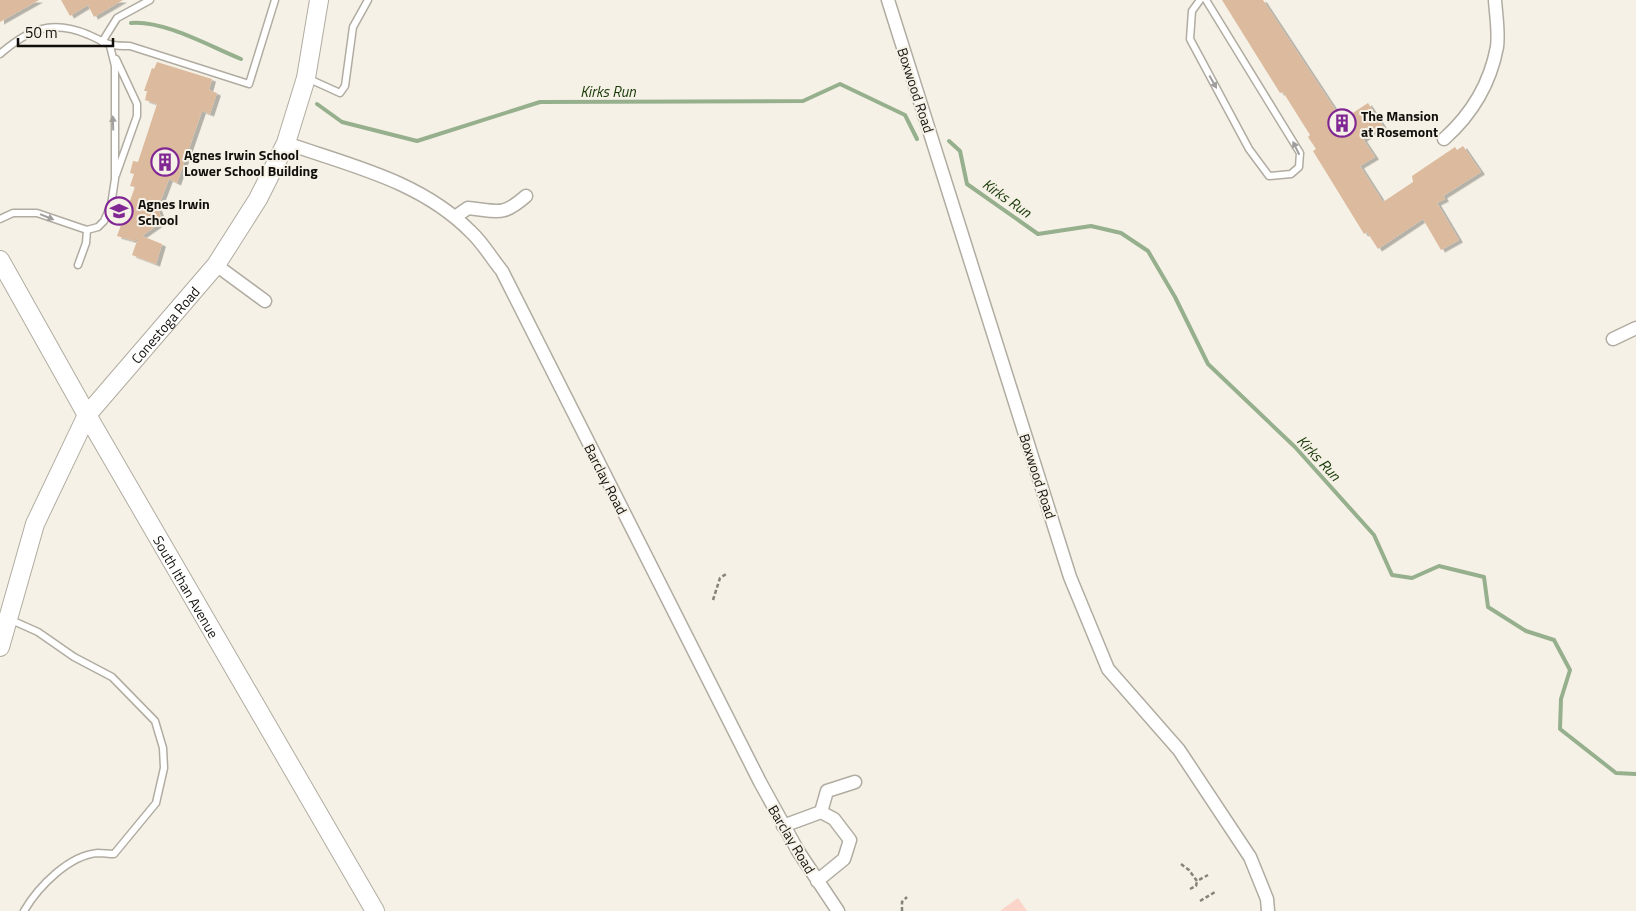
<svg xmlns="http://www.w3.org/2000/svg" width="1636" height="911" font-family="'Titillium Web',sans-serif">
<defs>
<filter id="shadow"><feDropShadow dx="4" dy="2.5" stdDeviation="0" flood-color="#0004"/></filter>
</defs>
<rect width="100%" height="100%" fill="#f6f1e6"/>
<!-- green -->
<path fill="#fbd5ca" d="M 1018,898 L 1027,911 L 1001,911 L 1001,910 Z"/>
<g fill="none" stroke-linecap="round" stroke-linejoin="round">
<!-- stream -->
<path stroke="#96b08e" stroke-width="4" d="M 131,23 C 164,20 211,47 241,59
M 317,104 L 342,122 L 417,141 L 540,102 L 803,101 L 840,84 L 905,115 L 917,139
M 949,141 L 960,151 L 967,184 L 1038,234 L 1091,226 L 1121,233 L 1148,251 L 1175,297 L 1208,364 L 1295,447 L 1374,535 L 1392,575 L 1412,578 L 1439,566 L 1484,577 L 1488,607 L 1526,631 L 1554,640 L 1570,670 L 1561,699 L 1560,729 L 1616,773 L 1636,774"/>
</g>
<!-- building -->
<path fill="#dcba9d" filter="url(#shadow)" d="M 0,0 L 39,0 L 0,22 Z
M 61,0 L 123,0 L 94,17 L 88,5 L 70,16 Z
M 1222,0 L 1263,0 L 1342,120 L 1368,103 L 1383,126 L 1363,139 L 1375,157 L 1360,166 L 1383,202 L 1413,182 L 1412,176 L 1455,147 L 1457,150 L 1463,146 L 1481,172 L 1443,196 L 1445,199 L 1437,203 L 1459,240 L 1441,250 L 1423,219 L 1378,249 L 1367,232 L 1364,234 L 1313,151 L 1316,149 L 1308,137 L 1310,135 L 1283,92 L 1280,93 Z
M 157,62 L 212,79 L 209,90 L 217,93 L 210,114 L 202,111 L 177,183 L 169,179 L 158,208 L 161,217 L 159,224 L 142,236 L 162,244 L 156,264 L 132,255 L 138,238 L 135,241 L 117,236 L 135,187 L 130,186 L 134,174 L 130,173 L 133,161 L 138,162 L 157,104 L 145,100 L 147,91 L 144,91 L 152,68 L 154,69 Z"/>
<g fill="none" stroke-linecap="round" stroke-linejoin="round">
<!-- lane casing -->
<g stroke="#b1aca1" stroke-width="9">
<path id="lane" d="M 1200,0 L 1192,11 L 1190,39 L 1249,149 L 1269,176 L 1291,174 L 1299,167 L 1300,153 L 1206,0
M 102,42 L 117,18 L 150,0
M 0,54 C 29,29 51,19 89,35 C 109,44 107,46 130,46 L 249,84 L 275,0
M 116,59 L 137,104 L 137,116 L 116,175
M 307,78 L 340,93 L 345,86 L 353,27 L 368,0
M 0,219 L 13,213 L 37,213 L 87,230 L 98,227 L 104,221 L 111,205 L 115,179 L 115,66 L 110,46
M 78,265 L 86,243 L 87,230
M 9,619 L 38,632 L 74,657 L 112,677 L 155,721 L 163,748 L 164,768 L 156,803 L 114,854 C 109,854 103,853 98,853 C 69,855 38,887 24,911"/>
</g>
<!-- street casing -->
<g stroke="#b1aca1" stroke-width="15">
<path id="street" d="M 888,0 L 1070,577 L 1108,669 L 1179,750 L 1250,857 L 1267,899 L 1268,911
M 1444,139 C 1472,114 1490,84 1497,47 C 1499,32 1496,15 1495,0
M 286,143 C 351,166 421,181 471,232 C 483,243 492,259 502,271 L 760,782 L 798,851 L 838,911
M 455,217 L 468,208 C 498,211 502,217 526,196
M 216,265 L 265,301
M 1613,339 L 1636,328
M 821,812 L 827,791 L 855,782
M 783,826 L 821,812 L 834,819 L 850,840 L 844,859 L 817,881"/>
</g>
<!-- secondary casing -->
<g stroke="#b1aca1" stroke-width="20">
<g id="secondary">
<path id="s1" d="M 0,260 L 87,415 L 375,911"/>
<path id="s2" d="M 0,647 L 35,524 L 87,415 L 216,265 L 258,199 L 286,143 L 306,78 L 319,0"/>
</g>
</g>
<!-- path -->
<path stroke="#86837b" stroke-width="2.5" stroke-dasharray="4 2.5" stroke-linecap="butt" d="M 713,600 L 720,578 L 726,574
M 1181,864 L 1189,870 L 1197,881 L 1208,875
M 1190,889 L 1196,886 L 1197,881
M 1200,901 L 1215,892
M 902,911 L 902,902 L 907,897"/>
<!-- lane -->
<use href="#lane" stroke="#fff" stroke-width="6"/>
<!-- street -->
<use href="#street" stroke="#fff" stroke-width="12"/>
<!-- secondary -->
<use href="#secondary" stroke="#fff" stroke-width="18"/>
</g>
<!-- one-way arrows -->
<defs><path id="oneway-solid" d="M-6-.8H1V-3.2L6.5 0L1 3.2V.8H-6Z" transform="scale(1.25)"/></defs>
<g fill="#a09f9d">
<use href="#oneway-solid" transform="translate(1213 82) rotate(61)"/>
<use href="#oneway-solid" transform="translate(113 123) rotate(-92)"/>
<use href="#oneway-solid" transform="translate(1296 148) rotate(-116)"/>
<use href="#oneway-solid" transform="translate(47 217) rotate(22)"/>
</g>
<!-- icons -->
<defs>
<g id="building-ring" transform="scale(1.4375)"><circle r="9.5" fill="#f6f1e6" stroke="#812794" stroke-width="1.5"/><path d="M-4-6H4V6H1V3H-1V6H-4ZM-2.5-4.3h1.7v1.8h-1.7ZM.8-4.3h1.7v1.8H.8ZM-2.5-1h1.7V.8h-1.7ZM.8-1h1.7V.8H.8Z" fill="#812794"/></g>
<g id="school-ring" transform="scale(1.4375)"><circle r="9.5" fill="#f6f1e6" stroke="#812794" stroke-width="1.5"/><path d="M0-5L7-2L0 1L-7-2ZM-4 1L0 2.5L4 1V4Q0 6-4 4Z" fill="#812794"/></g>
</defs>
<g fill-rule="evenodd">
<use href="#building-ring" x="1342" y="123"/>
<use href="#building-ring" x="165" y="162"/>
<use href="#school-ring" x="119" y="211"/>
</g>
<g text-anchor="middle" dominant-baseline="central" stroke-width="4" stroke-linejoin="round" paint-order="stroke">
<!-- street labels -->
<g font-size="14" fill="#110f0b" stroke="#f6f1e6">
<text transform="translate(916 90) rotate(72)">Boxwood Road</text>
<text stroke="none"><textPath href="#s2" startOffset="368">Conestoga Road</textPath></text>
<text transform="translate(1038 476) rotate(72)">Boxwood Road</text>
<text transform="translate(606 479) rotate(63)">Barclay Road</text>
<text stroke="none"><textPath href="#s1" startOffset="376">South Ithan Avenue</textPath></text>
<text transform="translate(792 839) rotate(59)">Barclay Road</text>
</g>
<!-- poi labels -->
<g font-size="14" font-weight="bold" fill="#110f0b" stroke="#f6f1e6" text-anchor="start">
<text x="1361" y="115">The Mansion<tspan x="1361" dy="16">at Rosemont</tspan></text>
<text x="184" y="154">Agnes Irwin School<tspan x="184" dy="16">Lower School Building</tspan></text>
<text x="138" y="203">Agnes Irwin<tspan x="138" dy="16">School</tspan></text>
</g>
<!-- water labels -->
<g font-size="15" font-style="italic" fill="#163906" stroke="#f6f1e6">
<text x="608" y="91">Kirks Run</text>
<text transform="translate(1007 198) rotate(35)">Kirks Run</text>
<text transform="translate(1319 458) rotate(47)">Kirks Run</text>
</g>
</g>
<!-- scale -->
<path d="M18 38v8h95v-8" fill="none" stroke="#110f0b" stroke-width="2.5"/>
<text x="25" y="38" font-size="15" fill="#110f0b" stroke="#f6f1e6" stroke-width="4" paint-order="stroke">50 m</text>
</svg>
